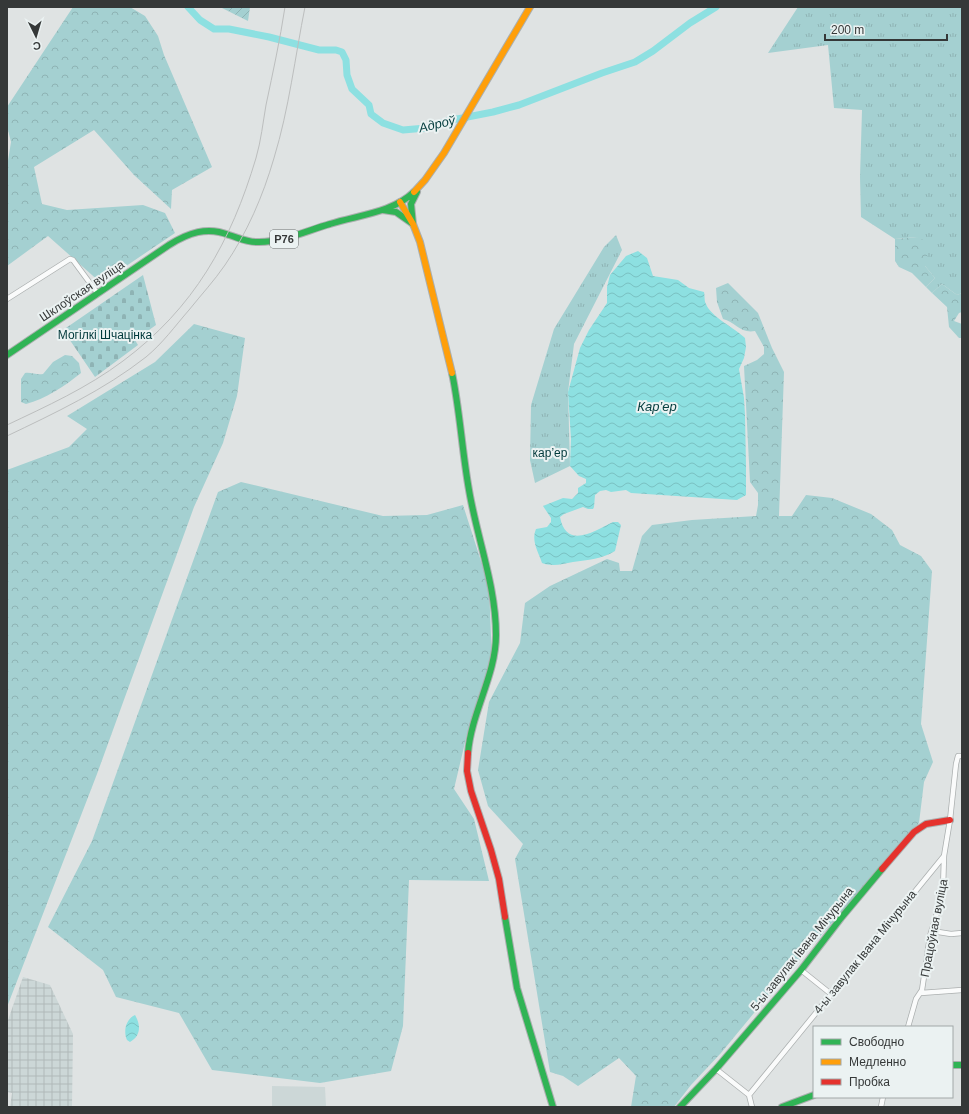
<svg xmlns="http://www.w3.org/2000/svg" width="969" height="1114" font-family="Helvetica,sans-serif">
<defs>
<pattern id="industrial-grid" width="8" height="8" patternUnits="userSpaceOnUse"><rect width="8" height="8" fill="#ccd7d7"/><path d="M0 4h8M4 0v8" fill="none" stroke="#b0b9b9"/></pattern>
<pattern id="grass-tufts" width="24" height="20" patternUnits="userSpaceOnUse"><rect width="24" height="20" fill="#a4d0d1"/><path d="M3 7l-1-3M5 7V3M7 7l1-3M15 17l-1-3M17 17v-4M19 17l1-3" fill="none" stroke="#8eb3b4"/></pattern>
<pattern id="forest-crowns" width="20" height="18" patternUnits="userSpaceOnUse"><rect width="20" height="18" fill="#a4d0d1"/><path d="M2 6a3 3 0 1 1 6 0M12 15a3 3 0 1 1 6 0" fill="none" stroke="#8eb3b4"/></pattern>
<pattern id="cemetery-stones" width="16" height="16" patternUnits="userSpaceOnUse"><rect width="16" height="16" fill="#a4d0d1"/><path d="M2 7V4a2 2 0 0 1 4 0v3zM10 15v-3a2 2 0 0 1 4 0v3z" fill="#8eb3b4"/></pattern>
<pattern id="garden-furrows" width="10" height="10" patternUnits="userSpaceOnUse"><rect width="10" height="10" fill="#a4d0d1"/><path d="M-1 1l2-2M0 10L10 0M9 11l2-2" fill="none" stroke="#8eb3b4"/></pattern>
<pattern id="water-waves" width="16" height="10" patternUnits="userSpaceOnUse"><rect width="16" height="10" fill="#8de0e1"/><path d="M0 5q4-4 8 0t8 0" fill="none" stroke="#7ac1c2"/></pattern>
</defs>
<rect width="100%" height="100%" fill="#dfe3e3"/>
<!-- built -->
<path fill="#ccd7d7" d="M 272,1086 L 325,1087 L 326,1107 L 272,1107 Z"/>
<!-- industrial -->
<path fill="url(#industrial-grid)" d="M 23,977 L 50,985 L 73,1034 L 72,1107 L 10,1107 L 12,1093 L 7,1092 L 7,1023 Z"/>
<!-- grass -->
<path fill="url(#grass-tufts)" d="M 798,7 L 962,7 L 962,293 L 957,295 L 942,284 L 932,293 L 926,287 L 935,278 L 925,266 L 917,237 L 895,239 L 861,217 L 860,177 L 862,110 L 834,108 L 828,45 L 768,53 Z
M 616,235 L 622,250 L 574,344 L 568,392 L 570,466 L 535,483 L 530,460 L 531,405 L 554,329 L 604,247 Z"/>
<!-- forest -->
<path fill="url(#forest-crowns)" d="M 73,7 L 130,7 L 145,16 L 158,36 L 164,55 L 212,167 L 172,190 L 171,209 L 134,175 L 94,130 L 34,167 L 42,204 L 67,210 L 143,205 L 165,213 L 175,233 L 101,283 L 48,236 L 7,266 L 7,167 L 11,142 L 7,126 L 7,107 Z
M 917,237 L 930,243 L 925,266 L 935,278 L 926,287 L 912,273 L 899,267 L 895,261 L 895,239 Z
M 728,283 L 758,313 L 772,348 L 784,372 L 779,516 L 792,516 L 806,495 L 832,498 L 871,514 L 892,530 L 900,545 L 921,556 L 932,571 L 921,724 L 933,762 L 924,782 L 919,823 L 768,996 L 721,1053 L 691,1085 L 674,1107 L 631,1107 L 636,1076 L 619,1058 L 578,1086 L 563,1076 L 550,1072 L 515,859 L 523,844 L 488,806 L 478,770 L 489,702 L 520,643 L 525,603 L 550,586 L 607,559 L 619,563 L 620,571 L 632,571 L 642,536 L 652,525 L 692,520 L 756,516 L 758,505 L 758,493 L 750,482 L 744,366 L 757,360 L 764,354 L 764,347 L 755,331 C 741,334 735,322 723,319 L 717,302 L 716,288 Z
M 942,284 L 957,295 L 962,293 L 962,312 L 959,313 L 954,321 L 962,324 L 962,338 L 959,338 L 949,327 L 947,307 L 932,293 Z
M 194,324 L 245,338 L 237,396 L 223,443 L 194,507 L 97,774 L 7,1007 L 7,470 L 69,447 L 87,429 L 67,416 L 155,362 Z
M 65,355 L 72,356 L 79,363 L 81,373 C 65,386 45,399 26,404 L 21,402 L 21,379 L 25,373 C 31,372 36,375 43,374 L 53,362 Z
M 241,482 L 383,516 L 427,515 L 463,505 L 489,586 L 492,661 L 467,734 L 454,789 L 474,819 L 489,881 L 409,880 L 403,1026 L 391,1071 L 320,1083 L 212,1070 L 179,1013 L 116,997 L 103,970 L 48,927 L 92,841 L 218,492 Z"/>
<!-- cemetery -->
<path fill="url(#cemetery-stones)" d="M 143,275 L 156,325 L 135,340 L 138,345 L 95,377 L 63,330 Z"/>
<!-- garden -->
<path fill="url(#garden-furrows)" d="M 220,7 L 250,7 L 248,21 Z"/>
<!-- water -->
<path fill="url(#water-waves)" d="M 638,251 L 647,258 L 653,276 L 678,280 L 689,288 L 704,292 C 705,296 704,301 706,304 C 710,316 736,329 745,338 L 746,347 L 744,358 L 739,369 L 744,398 L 745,415 L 746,466 L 746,495 L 737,500 L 631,493 L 626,490 L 611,492 L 606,490 L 600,491 L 595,495 L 594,507 L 593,509 L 588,509 L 583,507 L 564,514 L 560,517 C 566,550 595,531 613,522 L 618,522 L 621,525 L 615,551 C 602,559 588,560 573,562 C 562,564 553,567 542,563 C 538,551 531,541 536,529 L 547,527 L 551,522 L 551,518 L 543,506 L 563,498 L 572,499 L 578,493 L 578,488 L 586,483 L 586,479 L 579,476 L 570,466 L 571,439 L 568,392 L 580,348 L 589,330 L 607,303 L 607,287 L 610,275 L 626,256 Z
M 135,1015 C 141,1025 141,1036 130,1042 L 127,1040 C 123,1031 126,1019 135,1015 Z"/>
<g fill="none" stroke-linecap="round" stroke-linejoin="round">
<!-- river -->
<path stroke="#8de0e1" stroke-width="7" d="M 188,7 L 200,20 L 214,29 L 229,29 L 269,37 L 319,50 L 336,50 L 342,52 L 346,60 L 347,75 L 352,89 L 369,105 L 371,114 L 383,123 L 403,130 L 426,128 L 447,121 L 493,112 L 519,105 L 602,73 L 635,62 L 653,51 L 690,23 L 716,7"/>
<!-- street casing -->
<g stroke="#abafaf" stroke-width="6">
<path id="street" d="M 7,299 L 70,259 L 73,260 L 98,294
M 932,931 L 951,934 L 962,933
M 801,970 L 831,994
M 921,993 L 962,990
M 908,1027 L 916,999 L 922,990 L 930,936 L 941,900 L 943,889 L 944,856 L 950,820 L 956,764 L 958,756 L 962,756
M 716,1069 L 749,1095
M 752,1107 L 749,1095 L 944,856
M 881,1107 L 883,1097"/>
</g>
<!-- fast casing -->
<g stroke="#abafaf" stroke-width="8">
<path id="fast" d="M 383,210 L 396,212 L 413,224
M 413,224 L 411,204 L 417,192
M 7,355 L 169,245 C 188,233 207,226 229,235 C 239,238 248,243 259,242 C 283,242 306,231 330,224 C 358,215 392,213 414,192
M 452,373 C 460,411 462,451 469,490 C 477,538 496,586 496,635 C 496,675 471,713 468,753
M 505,917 L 517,988 L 553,1107
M 952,1065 L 962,1065
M 680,1107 L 716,1069 L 801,970 L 841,918 L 882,869
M 782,1107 L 814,1095"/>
</g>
<!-- slow casing -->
<g stroke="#abafaf" stroke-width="8">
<path id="slow" d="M 414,192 L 425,180 L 444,153 L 530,7
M 400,202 L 413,224 L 420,242 L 452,373"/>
</g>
<!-- jam casing -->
<g stroke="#abafaf" stroke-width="8">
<path id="jam" d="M 468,753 L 467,771 L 471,791 L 491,850 L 499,879 L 505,917
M 882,869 L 914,832 L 926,824 L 950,820"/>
</g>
<!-- street -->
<use href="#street" stroke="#fafbfb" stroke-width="4.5"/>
<!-- fast -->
<use href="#fast" stroke="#30b455" stroke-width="6"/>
<!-- slow -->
<use href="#slow" stroke="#ff9f0a" stroke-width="6"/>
<!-- jam -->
<use href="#jam" stroke="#e5322d" stroke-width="6"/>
<!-- rail -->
<path stroke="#bcbebe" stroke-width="1" d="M 7,425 C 47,406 87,388 123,361 C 194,308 231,242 256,158 C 261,141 263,122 266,105 C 273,72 280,40 285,7
M 7,436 C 55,413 104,390 146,357 C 163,343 175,326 189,310 C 201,295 214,281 225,265 C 247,233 263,196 274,158 C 289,109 295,57 305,7"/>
</g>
<g text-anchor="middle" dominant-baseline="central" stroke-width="4" stroke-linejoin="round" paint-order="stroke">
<!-- shield labels -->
<rect fill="#ebf2f2" stroke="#6c7070" stroke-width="1" x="270" y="230" width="28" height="18" rx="3"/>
<g font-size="11" font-weight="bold" fill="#353838">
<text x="284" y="239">Р76</text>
</g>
<!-- street labels -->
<g font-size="12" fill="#353838" stroke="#ebf2f2">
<text transform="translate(82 291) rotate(-34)">Шклоўская вуліца</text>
<text transform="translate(934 928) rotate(-79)">Працоўная вуліца</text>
<text transform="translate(802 949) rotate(-51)">5-ы завулак Івана Мічурына</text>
<text transform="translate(865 952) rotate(-51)">4-ы завулак Івана Мічурына</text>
</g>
<!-- park labels -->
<g font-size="12" fill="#00393b" stroke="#ebf2f2">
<text x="105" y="335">Могілкі Шчацінка</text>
<text x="550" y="453">карʼер</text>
</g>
<!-- water labels -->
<g font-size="13" font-style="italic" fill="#084041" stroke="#ebf2f2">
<text transform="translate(437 124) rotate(-13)">Адроў</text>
<text x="657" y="406">Карʼер</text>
</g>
</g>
<!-- border -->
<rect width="969" height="1114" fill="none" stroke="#353838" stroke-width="16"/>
<!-- legend -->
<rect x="813" y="1026" width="140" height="72" fill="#ebf2f2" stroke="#a2a8a8"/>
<rect x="821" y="1039" width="20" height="6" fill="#30b455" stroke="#a2a8a8"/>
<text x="849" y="1046" font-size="12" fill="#353838">Свободно</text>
<rect x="821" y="1059" width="20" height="6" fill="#ff9f0a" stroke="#a2a8a8"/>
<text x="849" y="1066" font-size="12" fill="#353838">Медленно</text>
<rect x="821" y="1079" width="20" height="6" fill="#e5322d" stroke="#a2a8a8"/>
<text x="849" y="1086" font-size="12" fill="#353838">Пробка</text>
<!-- north arrow -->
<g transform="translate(36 36) rotate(175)" stroke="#ebf2f2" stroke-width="3" paint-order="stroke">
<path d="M0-3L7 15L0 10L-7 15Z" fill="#353838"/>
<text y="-6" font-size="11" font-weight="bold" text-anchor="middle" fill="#353838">С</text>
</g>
<!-- scale -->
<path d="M825 34v6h122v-6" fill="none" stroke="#353838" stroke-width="2"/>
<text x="831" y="34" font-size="12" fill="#353838" stroke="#ebf2f2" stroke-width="3" paint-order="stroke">200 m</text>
</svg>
